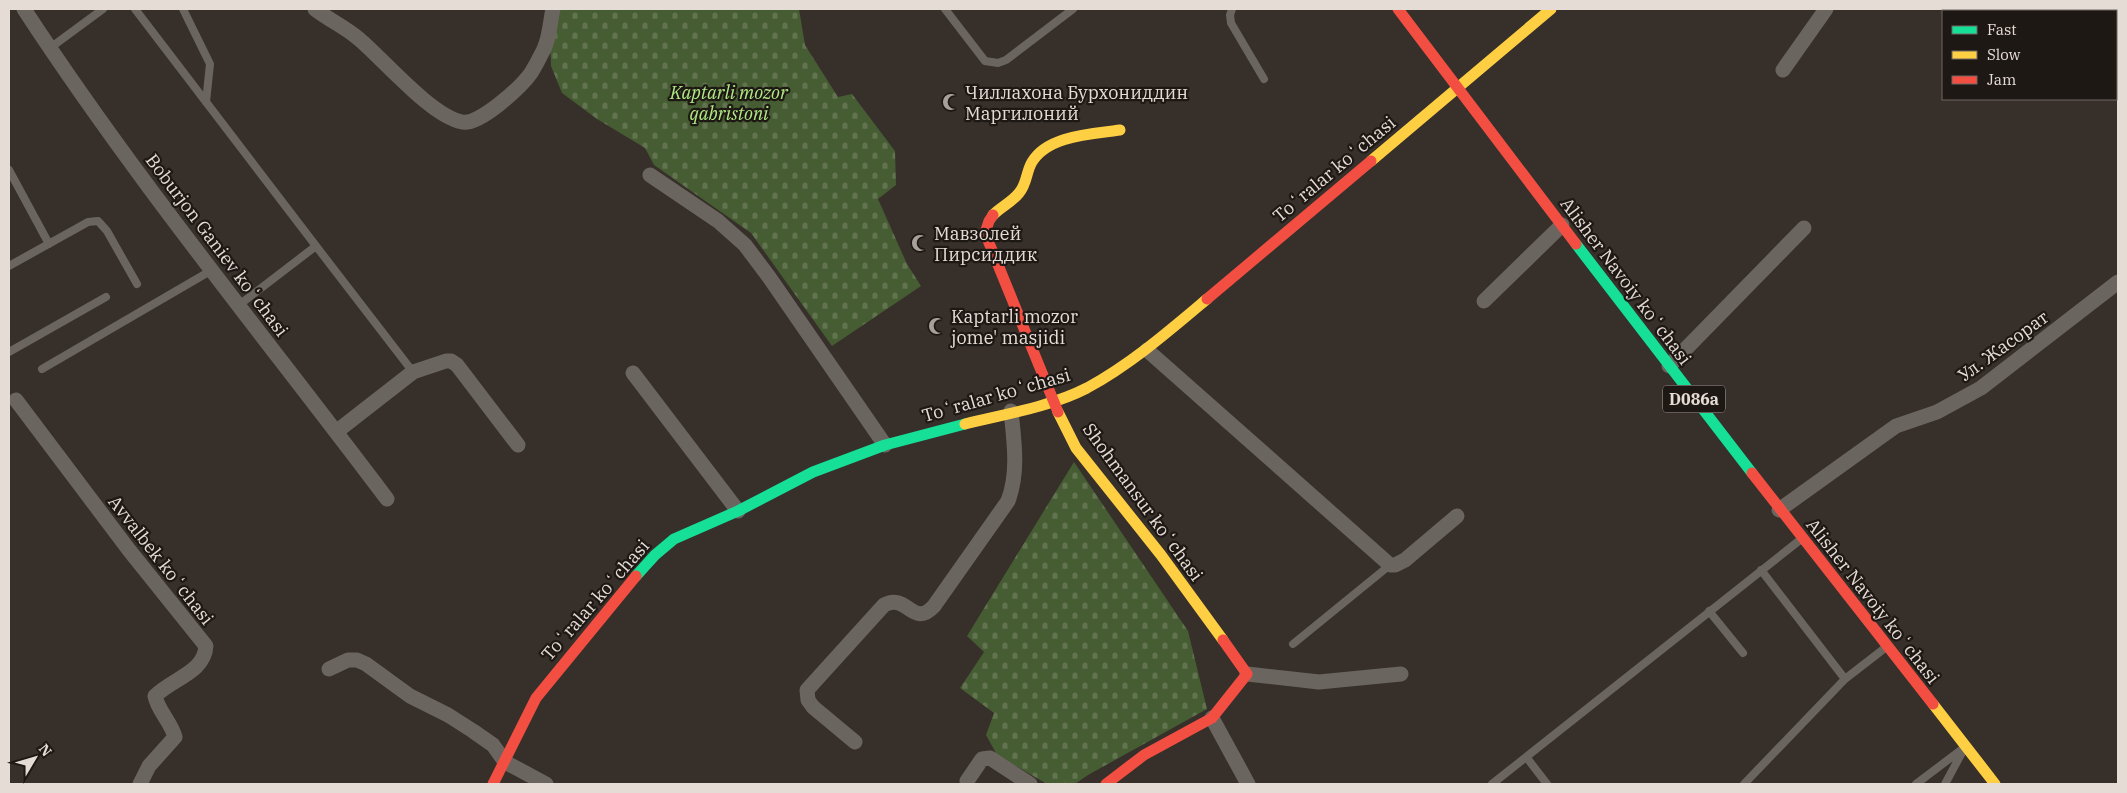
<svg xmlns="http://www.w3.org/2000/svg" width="2127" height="793" font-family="'IBM Plex Serif',serif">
<defs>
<pattern id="cemetery-stones" width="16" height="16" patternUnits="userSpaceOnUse" patternTransform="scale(1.25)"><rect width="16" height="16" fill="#465c32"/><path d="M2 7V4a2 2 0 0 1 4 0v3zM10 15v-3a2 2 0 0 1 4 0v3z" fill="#61734f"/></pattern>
</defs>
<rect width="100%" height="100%" fill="#362f2a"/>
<!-- cemetery -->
<path fill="url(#cemetery-stones)" d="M 559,9 L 799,9 L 805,45 L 838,97 L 852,94 L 895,151 L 896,185 L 878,199 L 907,264 L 921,286 L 832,346 L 751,233 L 654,165 L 645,148 L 597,119 L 562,93 L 551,66 L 550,44 Z
M 1074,462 L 1188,631 L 1207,709 L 1088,775 L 1075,784 L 1047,784 L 997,755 L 986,735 L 994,713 L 960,688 L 984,652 L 967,636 Z"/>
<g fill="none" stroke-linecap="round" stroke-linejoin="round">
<!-- lane -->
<path stroke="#6b6560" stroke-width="8" d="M 135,9 L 316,246 L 239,305
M 183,9 L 210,64 L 206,102
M 945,9 L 985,61 L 998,63 L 1006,60 L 1073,9
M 1232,9 L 1230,15 L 1231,23 L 1264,79
M 50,48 L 103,9
M 9,170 L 49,244
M 316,246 L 413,372
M 9,266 L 88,222 L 98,221 L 107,231 L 137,284
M 9,352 L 106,297
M 42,369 L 212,270
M 1761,570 L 1845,679
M 1709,611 L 1743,653
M 1293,644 L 1390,565
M 1527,758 L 1547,784
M 1492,784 L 1800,540
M 1744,784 L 1845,679 L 1885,648
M 1916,784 L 1965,747 L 1945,784"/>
<!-- street -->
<path stroke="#6b6560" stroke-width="15" d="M 24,9 C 135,179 265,337 387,499
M 315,9 C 329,20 345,27 359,39 C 384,60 431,116 462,122 C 479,126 521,87 531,73 C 536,65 540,57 544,49 C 550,36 550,22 553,9
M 2059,9 L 2061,11
M 1783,70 L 1826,9
M 2116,82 L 2118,85
M 650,175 L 718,221 L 745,245 L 769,277 L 885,445
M 1484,301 L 1562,225
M 1147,350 L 1390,565 L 1395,565 L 1405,560 L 1457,516
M 1669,366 L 1804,228
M 633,373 L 738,511
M 16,400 L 129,550 L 206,646 C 204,673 173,678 155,696 C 158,711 171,722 175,737 L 149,766 L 140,784
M 336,432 L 413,372 L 446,361 L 451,361 L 457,365 L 518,445
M 1779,510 L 1896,426 L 1937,412 L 1981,388 L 2118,282
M 329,669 L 348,660 L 357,660 L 366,664 L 410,696 L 448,715 L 473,731 L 493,745 L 505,762 L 546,784
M 1247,674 L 1319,682 L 1401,674
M 1212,718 L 1248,784
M 855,742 L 813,707 L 808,700 L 807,690 L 884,605 C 907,592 913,629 934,606 L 1008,501 C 1019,472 1014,441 1011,411
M 967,781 L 982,759 L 990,758 L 1030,784"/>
<!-- fast -->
<path stroke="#16e098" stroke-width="11" d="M 1576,244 L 1752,473
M 636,576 L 655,555 L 674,539 L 738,511 L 813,472 L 885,445 L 965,424"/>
<!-- slow -->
<path stroke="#ffcf43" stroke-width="11" d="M 1371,161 L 1551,9
M 993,215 C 1001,207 1012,202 1019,193 C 1027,184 1026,172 1032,162 C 1048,135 1093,134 1120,130
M 1058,412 L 1076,448 L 1161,555 L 1223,640
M 965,424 C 1005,414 1050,407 1087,388 C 1131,364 1169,331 1207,299
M 1933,704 L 1995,784"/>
<!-- jam -->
<path stroke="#f24e42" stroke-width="11" d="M 1398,9 L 1576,244
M 993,215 L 989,221 L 985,233 L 1058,412
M 1207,299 L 1371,161
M 1752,473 L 1933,704
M 493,784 L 536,698 L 636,576
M 1106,784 L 1144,755 L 1212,718 L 1247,674 L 1223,640"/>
</g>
<!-- icons -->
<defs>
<g id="mosque-bare" transform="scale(1.35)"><path d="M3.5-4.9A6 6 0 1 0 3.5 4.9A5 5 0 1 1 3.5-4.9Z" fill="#a89f9a" stroke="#1e1814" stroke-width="2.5" paint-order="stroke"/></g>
</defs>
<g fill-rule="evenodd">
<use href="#mosque-bare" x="951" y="102"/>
<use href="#mosque-bare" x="920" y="243"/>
<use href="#mosque-bare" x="937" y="326"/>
</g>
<g text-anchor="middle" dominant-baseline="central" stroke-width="4.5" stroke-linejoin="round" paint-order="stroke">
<!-- shield labels -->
<rect fill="#1e1814" stroke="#a9a19c" stroke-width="1" x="1663" y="385.5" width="62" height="27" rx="4"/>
<g font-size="16" font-weight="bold" fill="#e5dcd6">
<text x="1694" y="399">D086a</text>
</g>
<!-- park labels -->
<g font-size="18" font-style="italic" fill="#b0ea85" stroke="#1e1814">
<text x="729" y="92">Kaptarli mozor<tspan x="729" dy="21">qabristoni</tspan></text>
</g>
<!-- poi labels -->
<g font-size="18" fill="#e5dcd6" stroke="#1e1814" text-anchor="start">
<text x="965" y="92">Чиллахона Бурхониддин<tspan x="965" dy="21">Маргилоний</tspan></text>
<text x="934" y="233">Мавзолей<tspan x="934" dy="21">Пирсиддик</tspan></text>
<text x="951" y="316">Kaptarli mozor<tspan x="951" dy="21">jome' masjidi</tspan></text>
</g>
<!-- street labels -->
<g font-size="18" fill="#e5dcd6" stroke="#1e1814">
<text transform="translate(1334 169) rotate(-40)">Toʻralar koʻchasi</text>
<text transform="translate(217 245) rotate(53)">Boburjon Ganiev koʻchasi</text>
<text transform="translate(1626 281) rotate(53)">Alisher Navoiy koʻchasi</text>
<text transform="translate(2003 346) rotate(-36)">Ул. Жасорат</text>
<text transform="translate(996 395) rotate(-16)">Toʻralar koʻchasi</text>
<text transform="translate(1143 502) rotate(54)">Shohmansur koʻchasi</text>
<text transform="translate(161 560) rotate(52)">Avvalbek koʻchasi</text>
<text transform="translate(595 600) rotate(-49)">Toʻralar koʻchasi</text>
<text transform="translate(1873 601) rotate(52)">Alisher Navoiy koʻchasi</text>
</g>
</g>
<!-- border -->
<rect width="2127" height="793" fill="none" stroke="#e5dcd6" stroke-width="20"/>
<!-- legend -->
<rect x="1942" y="10" width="175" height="90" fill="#1e1814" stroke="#6e6662"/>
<rect x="1952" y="26" width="25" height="8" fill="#16e098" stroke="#6e6662"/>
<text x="1987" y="35" font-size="15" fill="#e5dcd6">Fast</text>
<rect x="1952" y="51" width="25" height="8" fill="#ffcf43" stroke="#6e6662"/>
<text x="1987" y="60" font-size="15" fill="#e5dcd6">Slow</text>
<rect x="1952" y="76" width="25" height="8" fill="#f24e42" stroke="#6e6662"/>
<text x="1987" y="85" font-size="15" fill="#e5dcd6">Jam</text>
<!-- north arrow -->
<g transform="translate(35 758) rotate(52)" stroke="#1e1814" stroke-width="4" paint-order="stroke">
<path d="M0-4L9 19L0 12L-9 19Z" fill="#e5dcd6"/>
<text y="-8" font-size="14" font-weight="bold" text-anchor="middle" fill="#e5dcd6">N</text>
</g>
</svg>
